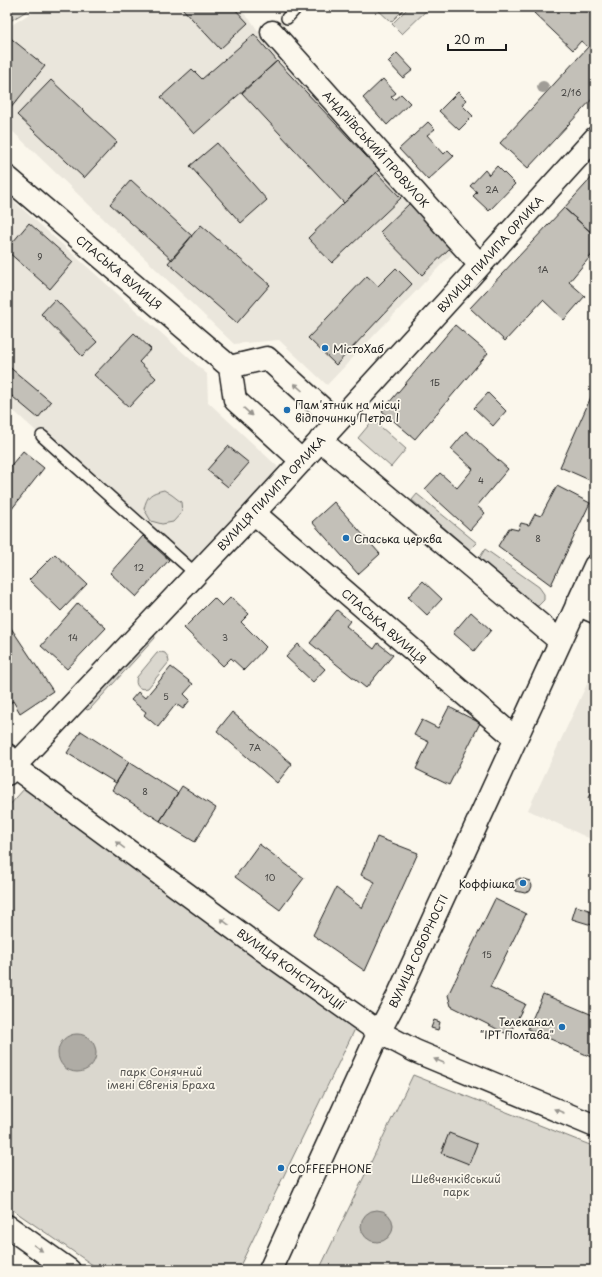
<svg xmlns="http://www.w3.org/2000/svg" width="602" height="1277" font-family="'Playpen Sans',sans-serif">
<rect width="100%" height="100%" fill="#fbf7ec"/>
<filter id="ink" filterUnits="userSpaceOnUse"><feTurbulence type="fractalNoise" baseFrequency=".025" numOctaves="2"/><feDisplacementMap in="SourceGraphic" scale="8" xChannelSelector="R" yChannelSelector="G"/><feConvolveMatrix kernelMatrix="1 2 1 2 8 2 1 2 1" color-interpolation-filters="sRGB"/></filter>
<g filter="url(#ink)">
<!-- built -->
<path fill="#eae6dc" d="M 40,7 L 238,7 L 252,22 L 262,37 L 458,247 L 327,385 L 279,340 L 234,344 L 7,126 L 7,28 Z
M 7,195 L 207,374 L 208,402 L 277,466 L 278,474 L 190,569 L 7,405 Z
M 595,667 L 595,841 L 528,810 Z"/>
<!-- green -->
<path fill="#dad7ce" stroke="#7b7a75" d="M 12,7 L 33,7 L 7,23 L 7,12 Z
M 375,7 L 406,7 L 391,22 Z
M 409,7 L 430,7 L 402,34 L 392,24 Z
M 373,420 L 406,449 L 391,467 L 358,438 Z
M 164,490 L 172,495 L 181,502 L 182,512 L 173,522 L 162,524 L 151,521 L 144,509 C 147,495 151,493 164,490 Z
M 417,494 L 477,543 L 470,550 L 412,500 Z
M 485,549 L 539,587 L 544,594 L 544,600 L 538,606 L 534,606 L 479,559 Z
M 154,633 L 155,638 L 90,709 L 87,710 L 83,706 Z
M 161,652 L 165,653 L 168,657 L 169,662 L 148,688 C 139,691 134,685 137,677 L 157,653 Z
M 25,788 L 355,1029 L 238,1270 L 100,1270 L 7,1206 L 7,808 Z
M 413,1075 L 595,1147 L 595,1270 L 319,1270 Z"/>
<!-- water -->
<path fill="#afaca5" stroke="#74726e" d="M58 1053a19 19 0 1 1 38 0a19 19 0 1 1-38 0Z
M361 1226a16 16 0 1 1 32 0a16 16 0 1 1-32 0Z"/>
<!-- building -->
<path fill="#c3c0b8" stroke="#1c1c1c" d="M 181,7 L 233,7 L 248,23 L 220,49 Z
M 539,7 L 585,7 L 595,16 L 595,96 L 528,168 L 500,143 L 588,47 L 581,41 L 573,50 L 534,13 Z
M 254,34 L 277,61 L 194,134 L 161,97 L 192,69 L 202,79 Z
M 8,36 L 45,66 L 10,109 L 7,107 L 7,37 Z
M 397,53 L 413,70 L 403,78 L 388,62 Z
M 277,61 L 379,170 L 344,203 L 242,93 Z
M 383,79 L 396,93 L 391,97 L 394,100 L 401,94 L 410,103 L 387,125 L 363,98 Z
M 51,80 L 117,142 L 84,178 L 17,115 Z
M 458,92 L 466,100 L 462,105 L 473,116 L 459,130 L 439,111 Z
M 428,122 L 435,129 L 427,135 L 444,154 L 448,150 L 454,156 L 428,180 L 399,149 Z
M 217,143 L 267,200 L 241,223 L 190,166 Z
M 497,166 L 515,184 L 489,211 L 473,196 L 477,192 L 470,186 L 485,170 L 489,175 Z
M 376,172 L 401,198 L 332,263 L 308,238 Z
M 595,174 L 595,230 L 592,233 L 564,208 Z
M 131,180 L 192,236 L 172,260 L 110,204 Z
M 410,203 L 452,246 L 422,275 L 380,232 Z
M 564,208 L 595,236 L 595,251 L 569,282 L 585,296 L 564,320 L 543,300 L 505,341 L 470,308 Z
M 29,223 L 73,262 L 50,289 L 7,251 L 7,249 Z
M 201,225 L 270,285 L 237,323 L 168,263 Z
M 396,268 L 412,284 L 336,365 L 308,338 L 367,276 L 378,286 Z
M 55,299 L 97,342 L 82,356 L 41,314 Z
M 455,325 L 488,353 L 415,439 L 382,411 Z
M 134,333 L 151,349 L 139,362 L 156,378 L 129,407 L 94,375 Z
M 7,365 L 51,402 L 38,418 L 7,392 Z
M 595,388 L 595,480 L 594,482 L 560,467 Z
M 488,393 L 506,411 L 493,426 L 474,408 Z
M 466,431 L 508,469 L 477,506 L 485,513 L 470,530 L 425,489 L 440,473 L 457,488 L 473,469 L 451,449 Z
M 228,446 L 249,463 L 228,487 L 207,470 Z
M 23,451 L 44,468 L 11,510 L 7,507 L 7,470 Z
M 557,486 L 590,503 L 551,585 L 498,546 L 509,528 L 518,530 L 521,523 L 529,525 L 535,514 L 541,516 Z
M 334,502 L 380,554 L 358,574 L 312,522 Z
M 143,536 L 169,560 L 136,597 L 110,573 Z
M 55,554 L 87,584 L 61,611 L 29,580 Z
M 423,581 L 442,599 L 427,615 L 408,597 Z
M 231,597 L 249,614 L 241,622 L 266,647 L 244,670 L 231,658 L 223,666 L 184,628 L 214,598 L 222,606 Z
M 78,603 L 106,628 L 67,669 L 41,646 Z
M 337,610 L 350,621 L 346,626 L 374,649 L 378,643 L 393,655 L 366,688 L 310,643 Z
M 471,612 L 491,630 L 474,651 L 453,633 Z
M 7,622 L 53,691 L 20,713 L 13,701 L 7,705 Z
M 298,644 L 325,669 L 313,682 L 286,657 Z
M 171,667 L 193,684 L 184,694 L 190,700 L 183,709 L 176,704 L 158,727 L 144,715 L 146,712 L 131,700 L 138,692 L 145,698 Z
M 449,707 L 480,723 L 449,785 L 416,769 L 429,742 L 414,735 L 422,720 L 438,728 Z
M 232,712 L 292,764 L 277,783 L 217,731 Z
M 81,731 L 129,762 L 116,783 L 67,753 Z
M 129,762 L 178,793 L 160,821 L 112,790 Z
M 595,784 L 595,801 L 588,798 Z
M 182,786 L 216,808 L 195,842 L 160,821 Z
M 377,837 L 418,853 L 365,971 L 313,935 L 336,888 L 362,908 L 375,882 L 361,875 Z
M 259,844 L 304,878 L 280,910 L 235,877 Z
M 520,878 L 530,881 L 532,886 L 530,891 L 525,893 L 516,891 L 514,886 L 516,880 Z
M 495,899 L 526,914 L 490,987 L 525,1004 L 509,1035 L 451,1006 L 448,995 Z
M 576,906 L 595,912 L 595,926 L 572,919 Z
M 543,994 L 595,1016 L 595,1048 L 591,1057 L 528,1029 Z
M 434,1020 L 440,1022 L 438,1030 L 431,1028 Z
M 449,1133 L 477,1144 L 469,1164 L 441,1153 Z"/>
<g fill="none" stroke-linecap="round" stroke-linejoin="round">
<!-- service casing -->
<g stroke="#1c1c1c" stroke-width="14">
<path id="service" d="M 287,18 L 297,7
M 42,436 L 196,574"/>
</g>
<!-- minor casing -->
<g stroke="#1c1c1c" stroke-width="25">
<path id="minor" d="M 272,32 L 480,265
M 7,177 L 230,367
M 320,440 L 560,641
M 302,461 L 235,400 L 230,367 L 267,358 L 337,422
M 254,513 L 515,738
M 577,604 L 595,612
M 7,755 L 13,766 L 267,953 L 379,1032 L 415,1051 L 595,1126
M 7,774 L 254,513 L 447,302 L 595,138
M 7,1226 L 69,1270
M 270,1270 L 379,1032 L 398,996 L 595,566"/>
</g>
<!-- service -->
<use href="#service" stroke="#fbf7ec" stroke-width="11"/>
<!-- minor -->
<use href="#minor" stroke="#fbf7ec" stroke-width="22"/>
</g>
<!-- trees -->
<circle fill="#a09d97" cx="543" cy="87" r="6"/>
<!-- one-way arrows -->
<defs><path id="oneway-solid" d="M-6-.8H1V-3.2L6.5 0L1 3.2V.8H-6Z"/></defs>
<g fill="#97948e">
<use href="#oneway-solid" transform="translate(298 387) rotate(-138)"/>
<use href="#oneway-solid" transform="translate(248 412) rotate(43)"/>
<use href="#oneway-solid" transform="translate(120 845) rotate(-144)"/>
<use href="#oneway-solid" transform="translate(225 922) rotate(-144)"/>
<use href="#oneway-solid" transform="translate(439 1061) rotate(-157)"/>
<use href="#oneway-solid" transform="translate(559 1111) rotate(-157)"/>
<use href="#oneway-solid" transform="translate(38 1248) rotate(35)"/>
</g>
</g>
<!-- markers -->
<g fill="#1f6fb2" stroke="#fbf7ec" stroke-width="1.5">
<circle cx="325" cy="348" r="4"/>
<circle cx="287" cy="410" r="4"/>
<circle cx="346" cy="538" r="4"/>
<circle cx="523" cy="883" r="4"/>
<circle cx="562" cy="1027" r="4"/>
<circle cx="281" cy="1168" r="4"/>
</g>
<g text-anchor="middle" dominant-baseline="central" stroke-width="3.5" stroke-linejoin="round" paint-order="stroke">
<!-- number labels -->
<g font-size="9" fill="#464543">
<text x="571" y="92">2/16</text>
<text x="492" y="189">2А</text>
<text x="40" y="256">9</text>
<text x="543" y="269">1А</text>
<text x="435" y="382">1Б</text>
<text x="481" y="480">4</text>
<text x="538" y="538">8</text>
<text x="139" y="567">12</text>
<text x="73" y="637">14</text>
<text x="225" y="637">3</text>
<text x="166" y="696">5</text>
<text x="255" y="747">7А</text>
<text x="145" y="791">8</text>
<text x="270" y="877">10</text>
<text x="487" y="954">15</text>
</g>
<!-- street labels -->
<g font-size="11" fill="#1c1c1c" stroke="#fbf7ec">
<text transform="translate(376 149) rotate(48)">АНДРІЇВСЬКИЙ ПРОВУЛОК</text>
<text transform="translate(490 254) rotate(-48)">ВУЛИЦЯ ПИЛИПА ОРЛИКА</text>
<text transform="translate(119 272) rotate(40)">СПАСЬКА ВУЛИЦЯ</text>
<text transform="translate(271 493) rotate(-47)">ВУЛИЦЯ ПИЛИПА ОРЛИКА</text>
<text transform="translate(384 626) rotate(41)">СПАСЬКА ВУЛИЦЯ</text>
<text transform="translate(418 951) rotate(-65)">ВУЛИЦЯ СОБОРНОСТІ</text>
<text transform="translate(291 969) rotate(36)">ВУЛИЦЯ КОНСТИТУЦІЇ</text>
</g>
<!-- poi labels -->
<g font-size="11" fill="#1c1c1c" stroke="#fbf7ec" text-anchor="start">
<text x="333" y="348">МістоХаб</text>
<text x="295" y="404">Пам'ятник на місці<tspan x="295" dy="13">відпочинку Петра I</tspan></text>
<text x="354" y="538">Спаська церква</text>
<text x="515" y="883" text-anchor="end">Коффішка</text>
<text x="554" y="1021" text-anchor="end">Телеканал<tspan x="554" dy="13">"ІРТ Полтава"</tspan></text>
<text x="289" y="1168">COFFEEPHONE</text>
</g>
<!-- park labels -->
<g font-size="11" fill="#555451" stroke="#fbf7ec">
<text x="161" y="1071">парк Сонячний<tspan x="161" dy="13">імені Євгенія Браха</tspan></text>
<text x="456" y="1178">Шевченківський<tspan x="456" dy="13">парк</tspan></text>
</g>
</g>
<!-- margin -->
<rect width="602" height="1277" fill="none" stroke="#fbf7ec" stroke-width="24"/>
<rect x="12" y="12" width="578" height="1253" fill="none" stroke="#1c1c1c" stroke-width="1.5" filter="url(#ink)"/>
<!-- scale -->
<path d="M448 44v6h58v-6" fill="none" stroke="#1c1c1c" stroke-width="2"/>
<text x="454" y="44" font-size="12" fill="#1c1c1c" stroke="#fbf7ec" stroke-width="3" paint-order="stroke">20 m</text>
</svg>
